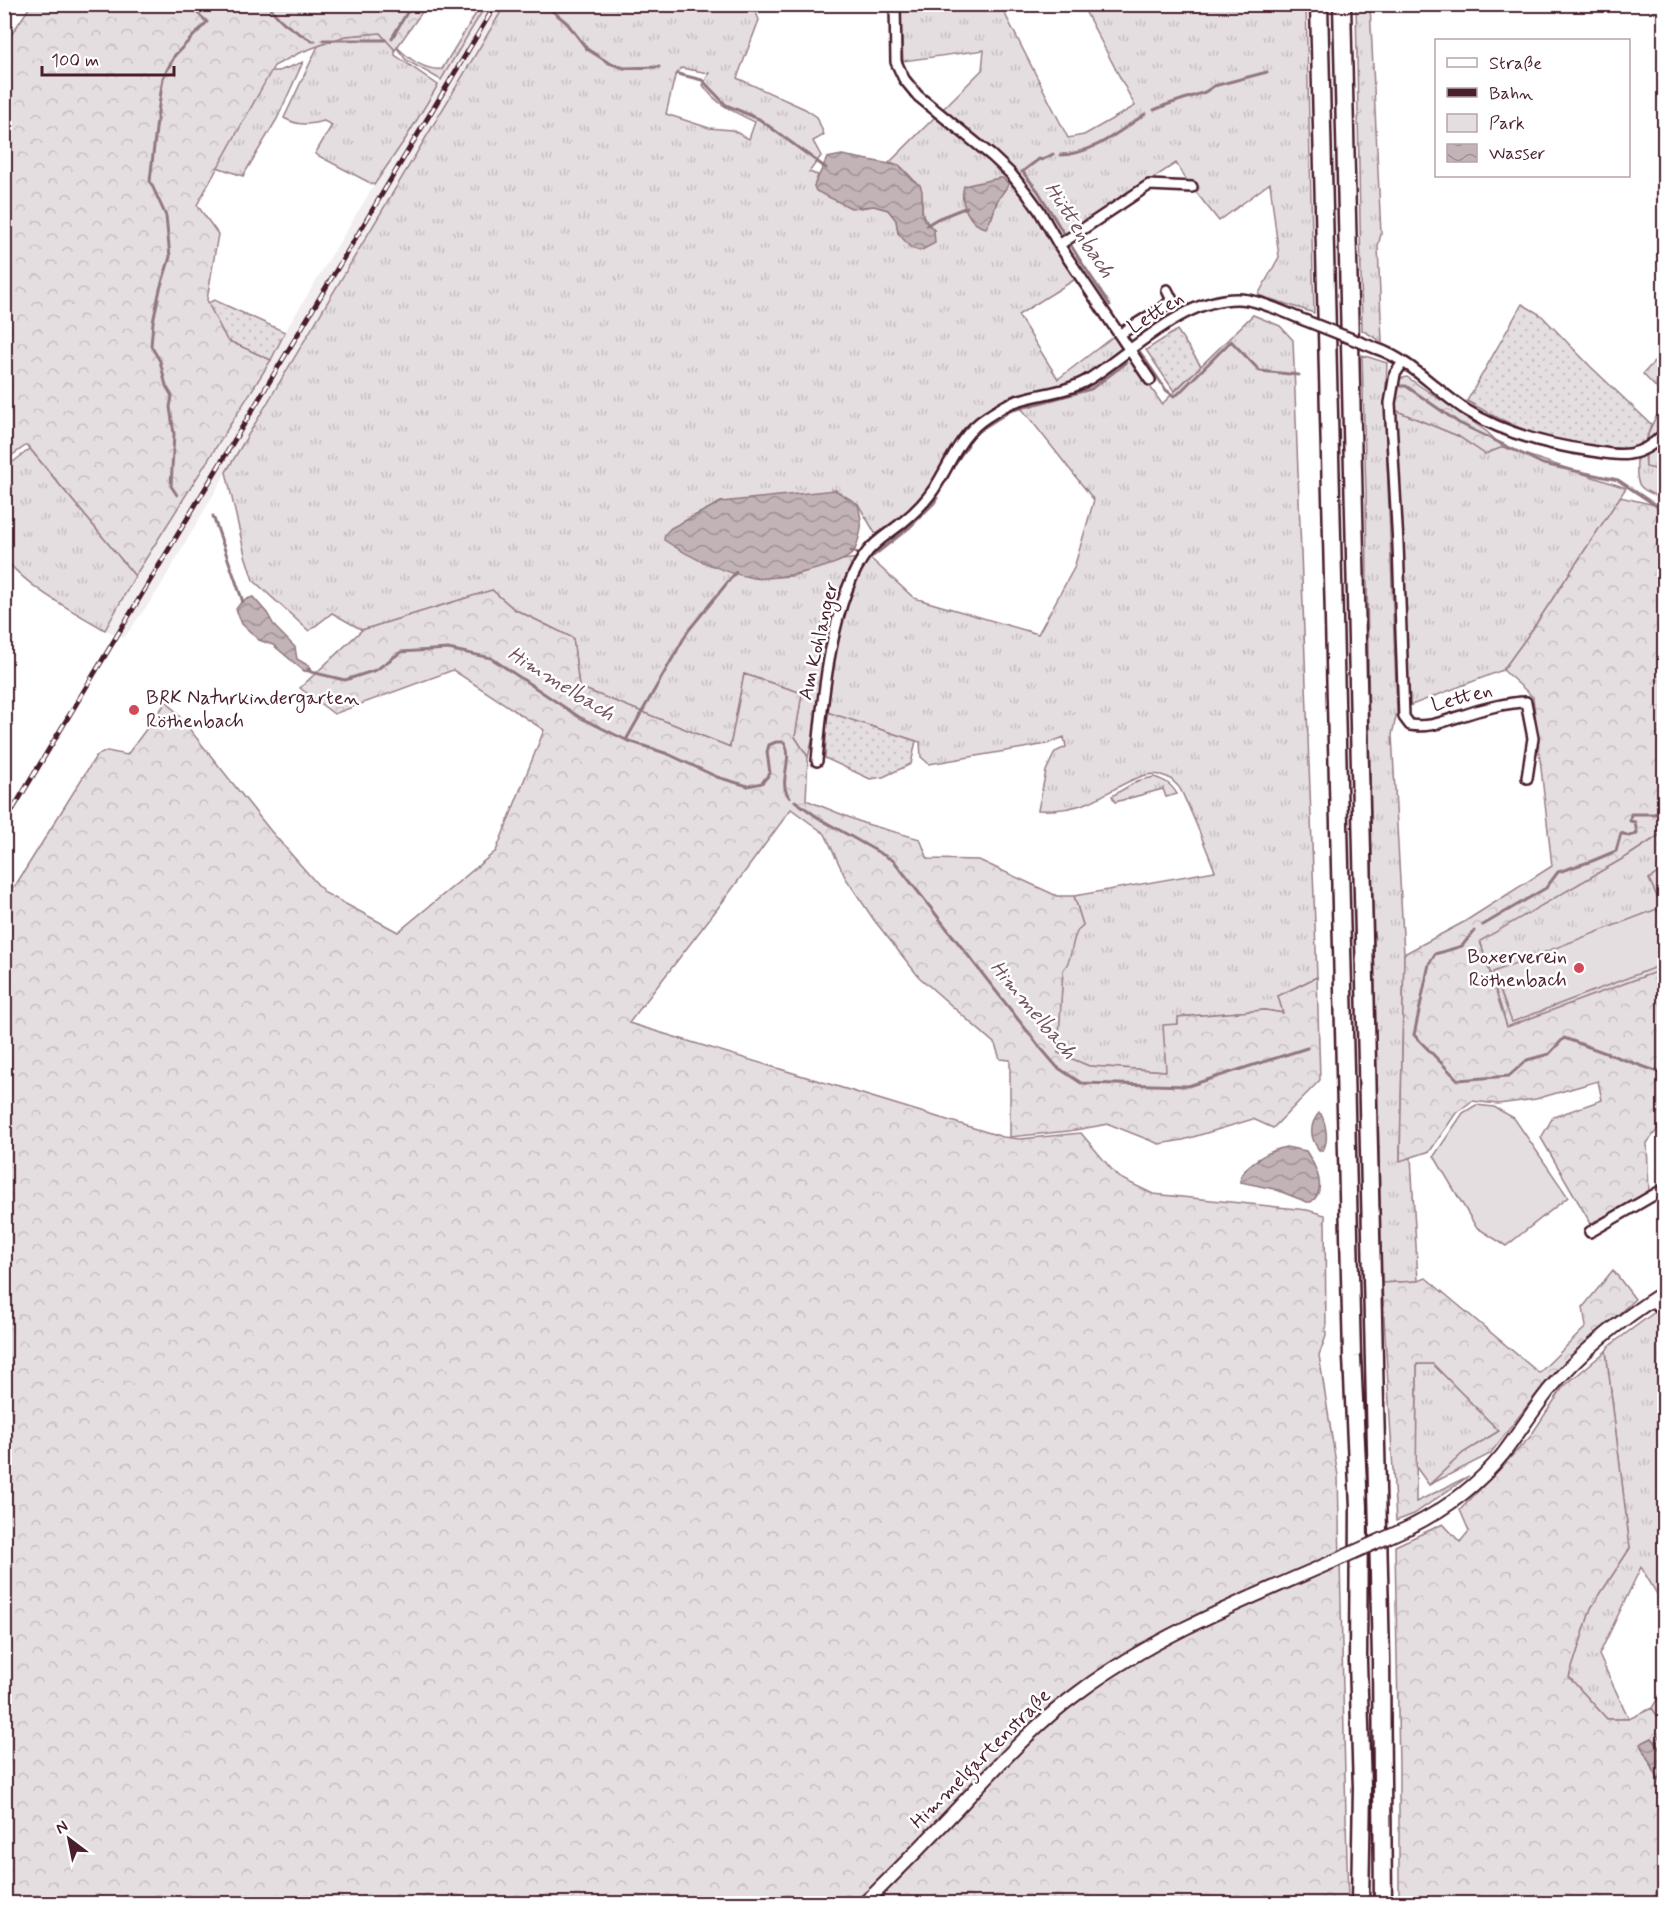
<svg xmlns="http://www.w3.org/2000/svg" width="1669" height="1908" font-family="Mynerve,sans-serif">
<defs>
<pattern id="grass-tufts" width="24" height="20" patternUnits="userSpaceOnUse" patternTransform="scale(1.5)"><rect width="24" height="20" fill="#e5dee0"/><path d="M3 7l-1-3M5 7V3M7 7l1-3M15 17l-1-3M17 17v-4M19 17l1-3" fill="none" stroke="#c6bec0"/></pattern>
<pattern id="forest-crowns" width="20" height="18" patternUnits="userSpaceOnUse" patternTransform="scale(1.5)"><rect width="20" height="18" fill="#e5dee0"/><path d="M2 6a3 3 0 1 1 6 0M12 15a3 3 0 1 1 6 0" fill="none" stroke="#c6bec0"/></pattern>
<pattern id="garden-dots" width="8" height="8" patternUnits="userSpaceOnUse" patternTransform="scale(1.5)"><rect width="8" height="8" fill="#e5dee0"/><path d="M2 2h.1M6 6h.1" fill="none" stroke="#c6bec0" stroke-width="1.8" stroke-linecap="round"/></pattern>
<pattern id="water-waves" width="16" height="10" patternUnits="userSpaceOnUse" patternTransform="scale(1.5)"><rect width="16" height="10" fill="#c1b3b6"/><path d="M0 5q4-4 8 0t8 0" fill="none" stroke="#9f9194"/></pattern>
</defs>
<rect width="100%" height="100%" fill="#fff"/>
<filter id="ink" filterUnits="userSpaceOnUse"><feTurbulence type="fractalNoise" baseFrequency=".0167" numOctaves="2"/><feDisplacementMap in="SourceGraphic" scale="12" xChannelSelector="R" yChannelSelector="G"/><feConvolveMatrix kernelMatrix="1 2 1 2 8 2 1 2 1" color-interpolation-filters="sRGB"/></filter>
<g filter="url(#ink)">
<!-- built -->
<path fill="#f2eeef" d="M 486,5 L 505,5 L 252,428 L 157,592 L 124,638 L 105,630 L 135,576 L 271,360 L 285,332 L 374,185 L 406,138 Z"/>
<!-- grass -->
<path fill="url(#grass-tufts)" stroke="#987e86" stroke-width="1.5" fill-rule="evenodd" d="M 481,5 L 486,5 L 441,80 L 406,60 L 397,48 L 398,45 L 398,48 C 409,59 426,71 442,69 Z
M 505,5 L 753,5 L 759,20 L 737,78 L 805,109 L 817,117 L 824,135 L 813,141 L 821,156 L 809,172 L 818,175 L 814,186 L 860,208 L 874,206 L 888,210 L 896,220 L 898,233 L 934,230 C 915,210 926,211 921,190 C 921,187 902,167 899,165 C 896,164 892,164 889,163 L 982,70 L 984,50 L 903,61 L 900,5 L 1013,5 L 1003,10 L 1068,138 L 1084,135 L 1135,106 L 1082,5 L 1306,5 L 1314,313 L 1258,295 L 1279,257 L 1270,183 L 1219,221 L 1187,181 L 1176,163 L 1060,239 L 1082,275 L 1018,315 L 1058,379 L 1115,335 L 1162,404 L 1253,315 L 1280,326 L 1293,340 L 1317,977 L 1278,996 L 1283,1013 L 1265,1010 L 1179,1017 L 1167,1071 L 1089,1066 L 1057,1053 L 1063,970 L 1077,930 L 1083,925 L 1074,896 L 1215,871 C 1206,848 1197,825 1187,803 C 1184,798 1182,790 1178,786 C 1153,755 1113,794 1087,803 C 1071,809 1055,811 1038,810 L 1046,771 L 1055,752 L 1066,747 L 1064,737 L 1047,744 L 929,764 L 921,757 L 920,742 L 820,710 L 808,757 L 795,737 L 802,693 L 744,674 L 730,747 L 579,687 L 573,638 L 514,609 L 492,590 L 362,630 L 332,613 L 309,631 L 253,580 L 245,555 L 226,472 ZM 681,68 L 709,73 L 703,85 C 715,104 736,113 755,122 L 749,139 L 732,130 L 709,128 L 666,114 L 675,76 ZM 999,178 L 997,201 L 992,217 L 979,184 ZM 1006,402 L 1023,410 L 1094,500 L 1074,568 L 1038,634 L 914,598 L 869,557 L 842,560 L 792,576 L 755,578 L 699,560 L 665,540 L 665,535 L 671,528 L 721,502 L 858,504 L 878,538 L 910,511 L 932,487 L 986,414 Z
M 1356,5 L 1370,5 L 1381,234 L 1378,246 L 1382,342 L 1362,330 Z
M 380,33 L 395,50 L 395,55 L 438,85 L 406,138 L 374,185 L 315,154 L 332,125 L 324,121 C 309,125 298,126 284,118 L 318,46 L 345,36 Z
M 303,62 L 277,119 L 243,176 L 217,167 L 270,71 L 279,71 Z
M 1362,355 L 1387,363 L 1385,409 L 1397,712 L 1392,735 L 1404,954 L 1400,1160 L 1411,1157 L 1418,1281 L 1382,1283 L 1369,735 L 1366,492 Z
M 1395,410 L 1458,436 L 1485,454 L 1503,447 L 1626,488 L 1532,630 L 1503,670 L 1409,706 Z
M 30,449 L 135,576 L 105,630 C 70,609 32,591 5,559 L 5,468 Z
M 1645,455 L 1646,467 L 1664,471 L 1664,499 C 1637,487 1636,489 1637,458 Z
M 1154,777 C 1166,781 1171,784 1177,794 L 1166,797 L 1163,789 L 1115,802 L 1112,796 L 1137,781 Z
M 1664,832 L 1664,869 L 1649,879 L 1664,911 L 1664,969 L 1507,1027 L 1480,940 L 1629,855 Z
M 1655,1312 L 1664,1320 L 1664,1606 L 1641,1567 L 1599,1655 L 1629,1719 L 1607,1719 L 1569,1677 L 1591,1608 L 1630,1548 L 1606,1351 L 1609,1346 Z
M 1417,1364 L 1433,1364 L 1499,1431 L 1463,1453 L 1429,1485 L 1416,1467 Z
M 1664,1688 L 1664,1726 L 1652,1708 Z"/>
<!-- forest -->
<path fill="url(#forest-crowns)" stroke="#987e86" stroke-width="1.5" d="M 31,5 L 427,5 L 395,50 L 380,33 L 345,36 L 299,53 L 274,66 L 197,205 L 218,234 L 207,300 L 227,340 L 271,360 L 135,576 L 27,445 L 5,460 L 5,44 Z
M 1664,351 L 1664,396 L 1643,374 Z
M 1407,377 L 1486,431 L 1503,447 L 1485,454 L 1458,436 L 1395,410 L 1398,379 Z
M 1664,405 L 1664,471 L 1646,467 C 1645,438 1647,429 1664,405 Z
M 1620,497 L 1664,507 L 1664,832 L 1629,855 L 1480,941 L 1507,1027 L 1664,969 L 1664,1121 L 1647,1143 L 1649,1191 L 1591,1224 L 1541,1138 L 1553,1117 L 1602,1100 L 1598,1081 L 1536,1099 L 1498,1104 L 1472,1101 L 1456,1113 L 1430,1151 L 1400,1161 L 1404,954 L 1464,922 L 1552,866 L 1533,697 L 1503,670 L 1532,630 Z
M 492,590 L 514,609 L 573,638 L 579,687 L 730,747 L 744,674 L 802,693 L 795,737 L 808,757 L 806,800 L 863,823 L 920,839 L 928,859 L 979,860 L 1057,896 L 1074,896 L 1083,925 C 1069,936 1075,958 1063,970 L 1058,1053 L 1089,1066 L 1166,1071 L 1163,1025 L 1178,1024 L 1178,1017 L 1265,1010 L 1283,1013 L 1278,996 L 1317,977 L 1320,1080 L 1273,1128 L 1253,1119 L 1183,1140 L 1159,1144 L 1109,1124 L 1069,1131 L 1010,1137 L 1010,1060 L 1000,1059 L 995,1044 L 919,977 L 874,920 L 845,877 L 825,834 L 791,809 L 724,900 L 629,1023 L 1003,1137 L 1020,1139 L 1081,1133 L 1118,1177 L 1153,1194 L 1307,1210 L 1325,1215 L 1326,1336 L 1319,1355 L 1338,1476 L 1348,1903 L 5,1903 L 4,889 L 15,886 L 96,756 L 107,751 L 127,755 L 167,701 L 270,830 L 325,893 L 398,932 L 496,851 L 544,730 L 453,670 L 334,714 L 300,688 L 362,630 Z
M 1664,869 L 1664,911 L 1649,879 Z
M 1613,1270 L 1635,1299 L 1548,1379 L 1490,1454 L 1429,1485 L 1463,1453 L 1499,1431 L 1433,1364 L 1417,1364 L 1416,1502 L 1469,1476 L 1414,1514 L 1396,1521 L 1382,1283 L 1418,1281 L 1426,1278 L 1539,1373 L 1586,1327 L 1583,1307 Z
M 1606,1351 L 1630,1548 L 1591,1608 L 1569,1677 L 1607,1719 L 1629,1719 L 1652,1708 L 1664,1726 L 1656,1742 L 1652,1738 L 1640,1744 L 1664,1790 L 1664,1860 L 1654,1903 L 1399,1903 L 1399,1767 L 1395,1546 L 1443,1524 L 1460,1542 L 1469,1531 L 1460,1510 L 1530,1437 L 1563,1387 Z"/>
<!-- park -->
<path fill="#e5dee0" stroke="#987e86" stroke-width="1.5" d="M 1657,909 L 1664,928 L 1664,964 L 1512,1022 L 1493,972 Z
M 1476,1105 L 1494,1107 L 1514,1118 L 1568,1197 L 1506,1246 L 1476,1227 L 1434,1156 L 1463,1113 Z"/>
<!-- garden -->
<path fill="url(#garden-dots)" stroke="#987e86" stroke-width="1.5" d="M 214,300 L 285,332 L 271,360 L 227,340 L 208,303 Z
M 1522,304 L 1541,315 L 1591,367 L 1651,424 L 1645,445 L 1619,450 L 1538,436 L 1494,416 L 1467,401 Z
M 1177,330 L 1201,366 L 1174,391 L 1146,350 Z
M 827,712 L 916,741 L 911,764 L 883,777 L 870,779 L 825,758 Z"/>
<!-- water -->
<path fill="url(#water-waves)" stroke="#91787e" stroke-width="1.5" d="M 842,155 L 900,166 L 911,179 L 920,185 L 922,191 L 922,212 L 924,220 L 934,230 L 935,243 L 920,251 L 911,248 L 898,233 L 896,220 L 888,210 L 874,206 L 851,208 L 816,191 L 814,186 L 827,158 Z
M 999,178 L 1003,178 L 1009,184 L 997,201 L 992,217 L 986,228 C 969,225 959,202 964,186 Z
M 835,490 L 858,504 C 862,522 863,526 857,544 C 857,545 854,552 854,552 C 841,567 772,581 753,578 C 721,572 691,558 664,540 L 665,534 L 671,528 L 721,502 Z
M 253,597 L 267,613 L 275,627 L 295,647 L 297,659 L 309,666 L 311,672 L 304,671 L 273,645 L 259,640 L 242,624 L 236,609 L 242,601 Z
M 1319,1113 L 1321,1114 C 1326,1124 1329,1141 1323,1150 L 1319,1150 C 1310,1138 1309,1125 1319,1113 Z
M 1286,1147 L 1306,1151 C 1315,1165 1328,1190 1311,1202 L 1307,1202 L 1274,1189 L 1240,1182 C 1241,1165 1271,1150 1286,1147 Z
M 1652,1738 L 1664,1755 L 1664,1789 L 1640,1744 Z"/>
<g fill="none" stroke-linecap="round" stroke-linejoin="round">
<!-- stream -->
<path stroke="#91787e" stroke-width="3" d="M 269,4 C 277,22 296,31 312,41 L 315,41
M 544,4 L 567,23 L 587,49 L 609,63 L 624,68 L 659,67
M 392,38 L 412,4
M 323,40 L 385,40
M 678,74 L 702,80 L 726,105 L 759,119 L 826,168
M 1154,110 L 1166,105 L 1205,92 L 1214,86 L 1267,72
M 157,119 L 163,78 L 175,55 L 207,22 L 188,4
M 157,120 L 150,181 L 166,216 L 170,257 L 160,289 L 153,322 L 151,346 L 160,361 L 166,386 L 172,396 L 170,407 L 174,434 L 171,486 L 177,495
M 1060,155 C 1092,154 1119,132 1145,114
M 1022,171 L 1038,191 L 1078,257 L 1110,305
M 1022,172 L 1039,159 L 1042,160 L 1053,154
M 927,225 L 937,219 L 967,207
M 1140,352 L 1166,390 L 1174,396 L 1178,394 L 1231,341 L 1260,371 L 1299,375
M 1399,386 L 1406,386 L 1459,423 L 1543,464 L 1618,480 L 1664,511
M 980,430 L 1010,411 L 1091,389 L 1126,363
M 945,482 L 953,466 L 968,445
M 213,516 L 243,602
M 851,551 L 858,553
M 873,556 L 910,527 L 934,503 L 937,498
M 308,669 L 311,672 L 345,680 L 376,670 L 401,652 L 448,649 L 491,658 L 579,717 L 626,740 L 668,754 L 717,777 L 748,786 L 762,783 L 770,773 L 767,752 L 769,745 L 776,742 L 784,742 C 795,759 776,783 790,798
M 626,740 L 688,631 L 736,572
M 795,801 L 820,819 L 894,861 L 1039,1046 L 1057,1067 L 1081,1083 L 1188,1086 L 1307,1048
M 1483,925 L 1546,888 L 1558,872 L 1592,861 L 1616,851 L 1621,833 L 1629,836 L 1637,834 L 1635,822 L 1630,821 L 1631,814 L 1654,814 L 1664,810
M 1474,931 L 1462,946 L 1435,954 L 1429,964 L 1414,1035 L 1458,1080 L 1509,1076
M 1510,1075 L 1527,1060 L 1549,1054 L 1564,1038 L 1664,1074"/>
<!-- street casing -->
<g stroke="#4a1f2b" stroke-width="14">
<path id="street" d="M 895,4 L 896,62 L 904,79 L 918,96 L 992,156 L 1011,174 L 1028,195 L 1039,210 L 1059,245 L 1150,380
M 1059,245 L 1149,185 L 1192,187
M 1120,334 L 1164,307 L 1172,300 L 1167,290
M 1375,348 C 1411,360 1435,390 1466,410 C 1505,434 1547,445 1592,451 C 1604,453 1617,456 1629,454 C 1643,452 1654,444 1664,434
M 1403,362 L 1395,374 L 1390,403 L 1398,544 L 1404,717 L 1410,725 C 1431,728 1441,722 1461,716 C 1478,710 1508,702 1526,702 L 1533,738 L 1527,778
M 817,761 C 822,703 831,596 868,551 C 878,539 891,532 903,522 C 914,513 926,501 934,489 C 951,463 959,435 987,417 C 995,412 1003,406 1011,403 C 1036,393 1065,394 1089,379 C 1133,351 1191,291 1248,300 C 1266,303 1286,313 1304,320
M 1590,1232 L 1664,1189
M 1651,1300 L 1664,1312"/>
</g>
<!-- secondary casing -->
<g stroke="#4a1f2b" stroke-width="16">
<path id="secondary" d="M 1410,1527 C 1446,1509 1478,1485 1503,1454 C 1519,1433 1533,1410 1549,1390 C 1581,1351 1622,1319 1664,1292
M 863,1904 L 874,1894 C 907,1861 940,1828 972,1793 C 1005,1758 1038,1722 1078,1693 C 1154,1636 1245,1600 1332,1562"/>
</g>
<!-- highway casing -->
<g stroke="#4a1f2b" stroke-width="21">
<path id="highway" d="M 1319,4 L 1352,1357 L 1359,1507 L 1358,1662 L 1362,1788 L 1360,1904
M 1342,4 L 1381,1658 L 1383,1904"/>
</g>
<!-- street -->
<use href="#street" stroke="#fff" stroke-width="9"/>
<!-- secondary -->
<use href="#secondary" stroke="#fff" stroke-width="12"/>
<!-- highway -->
<use href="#highway" stroke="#fff" stroke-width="16"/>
<!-- rail casing -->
<g stroke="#4a1f2b" stroke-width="5">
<path id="rail" d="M 4,824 L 496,4"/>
</g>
<!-- rail -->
<use href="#rail" stroke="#fff" stroke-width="3" stroke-dasharray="9" stroke-linecap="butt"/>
<!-- street-bridge casing -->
<g stroke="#4a1f2b" stroke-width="14" stroke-linecap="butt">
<path id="street-bridge" d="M 1304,320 L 1375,348"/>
</g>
<!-- secondary-bridge casing -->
<g stroke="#4a1f2b" stroke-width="16" stroke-linecap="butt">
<path id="secondary-bridge" d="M 1332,1562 L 1410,1527"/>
</g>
<!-- street-bridge -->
<use href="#street-bridge" stroke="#fff" stroke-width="9"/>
<!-- secondary-bridge -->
<use href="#secondary-bridge" stroke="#fff" stroke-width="12"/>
</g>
</g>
<!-- markers -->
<g fill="#d1495b" stroke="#fff" stroke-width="2">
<circle cx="134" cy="710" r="6"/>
<circle cx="1579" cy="968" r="6"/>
</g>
<g text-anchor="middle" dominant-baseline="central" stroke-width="5" stroke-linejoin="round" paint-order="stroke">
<!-- street labels -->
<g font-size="20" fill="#4a1f2b" stroke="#fff">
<text transform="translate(1156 313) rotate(-32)">Letten</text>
<text transform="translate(819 641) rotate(-77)">Am Kohlanger</text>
<text transform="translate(1462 698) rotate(-15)">Letten</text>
<text transform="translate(981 1759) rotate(-45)">Himmelgartenstraße</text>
</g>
<!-- poi labels -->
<g font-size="20" fill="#4a1f2b" stroke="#fff" text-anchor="start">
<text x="146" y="698">BRK Naturkindergarten<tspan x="146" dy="23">Röthenbach</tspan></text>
<text x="1567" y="957" text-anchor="end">Boxerverein<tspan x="1567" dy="23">Röthenbach</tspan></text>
</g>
<!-- water labels -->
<g font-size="21" font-style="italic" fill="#74535c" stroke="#fff">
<text transform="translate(1079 230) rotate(57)">Hüttenbach</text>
<text transform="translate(561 684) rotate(32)">Himmelbach</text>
<text transform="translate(1033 1010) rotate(50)">Himmelbach</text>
</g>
</g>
<!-- margin -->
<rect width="1669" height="1908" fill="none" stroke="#fff" stroke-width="24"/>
<rect x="12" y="12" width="1645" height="1884" fill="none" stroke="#4a1f2b" stroke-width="2" filter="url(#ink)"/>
<!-- legend -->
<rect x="1435" y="39" width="195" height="138" fill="#ffffff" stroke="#b7a5aa" stroke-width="1.5"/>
<rect x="1447" y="58" width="30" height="9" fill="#ffffff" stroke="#b7a5aa" stroke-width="1.5"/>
<text x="1489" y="69" font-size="18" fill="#4a1f2b">Straße</text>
<rect x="1447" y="88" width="30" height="9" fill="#4a1f2b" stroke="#b7a5aa" stroke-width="1.5"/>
<text x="1489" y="99" font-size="18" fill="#4a1f2b">Bahn</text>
<rect x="1447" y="114" width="30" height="18" fill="#e5dee0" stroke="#b7a5aa" stroke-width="1.5"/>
<text x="1489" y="129" font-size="18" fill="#4a1f2b">Park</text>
<rect x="1447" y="144" width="30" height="18" fill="url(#water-waves)" stroke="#b7a5aa" stroke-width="1.5"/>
<text x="1489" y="159" font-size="18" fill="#4a1f2b">Wasser</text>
<!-- north arrow -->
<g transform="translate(69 1839) rotate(328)" stroke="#ffffff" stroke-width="4.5" paint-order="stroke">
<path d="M0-4.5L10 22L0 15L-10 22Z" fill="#4a1f2b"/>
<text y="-9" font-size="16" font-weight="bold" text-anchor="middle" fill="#4a1f2b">N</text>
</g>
<!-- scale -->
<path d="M42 66v9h132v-9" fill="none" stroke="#4a1f2b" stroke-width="3"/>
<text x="51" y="66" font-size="18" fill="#4a1f2b" stroke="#ffffff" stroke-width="4.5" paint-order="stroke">100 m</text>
</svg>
